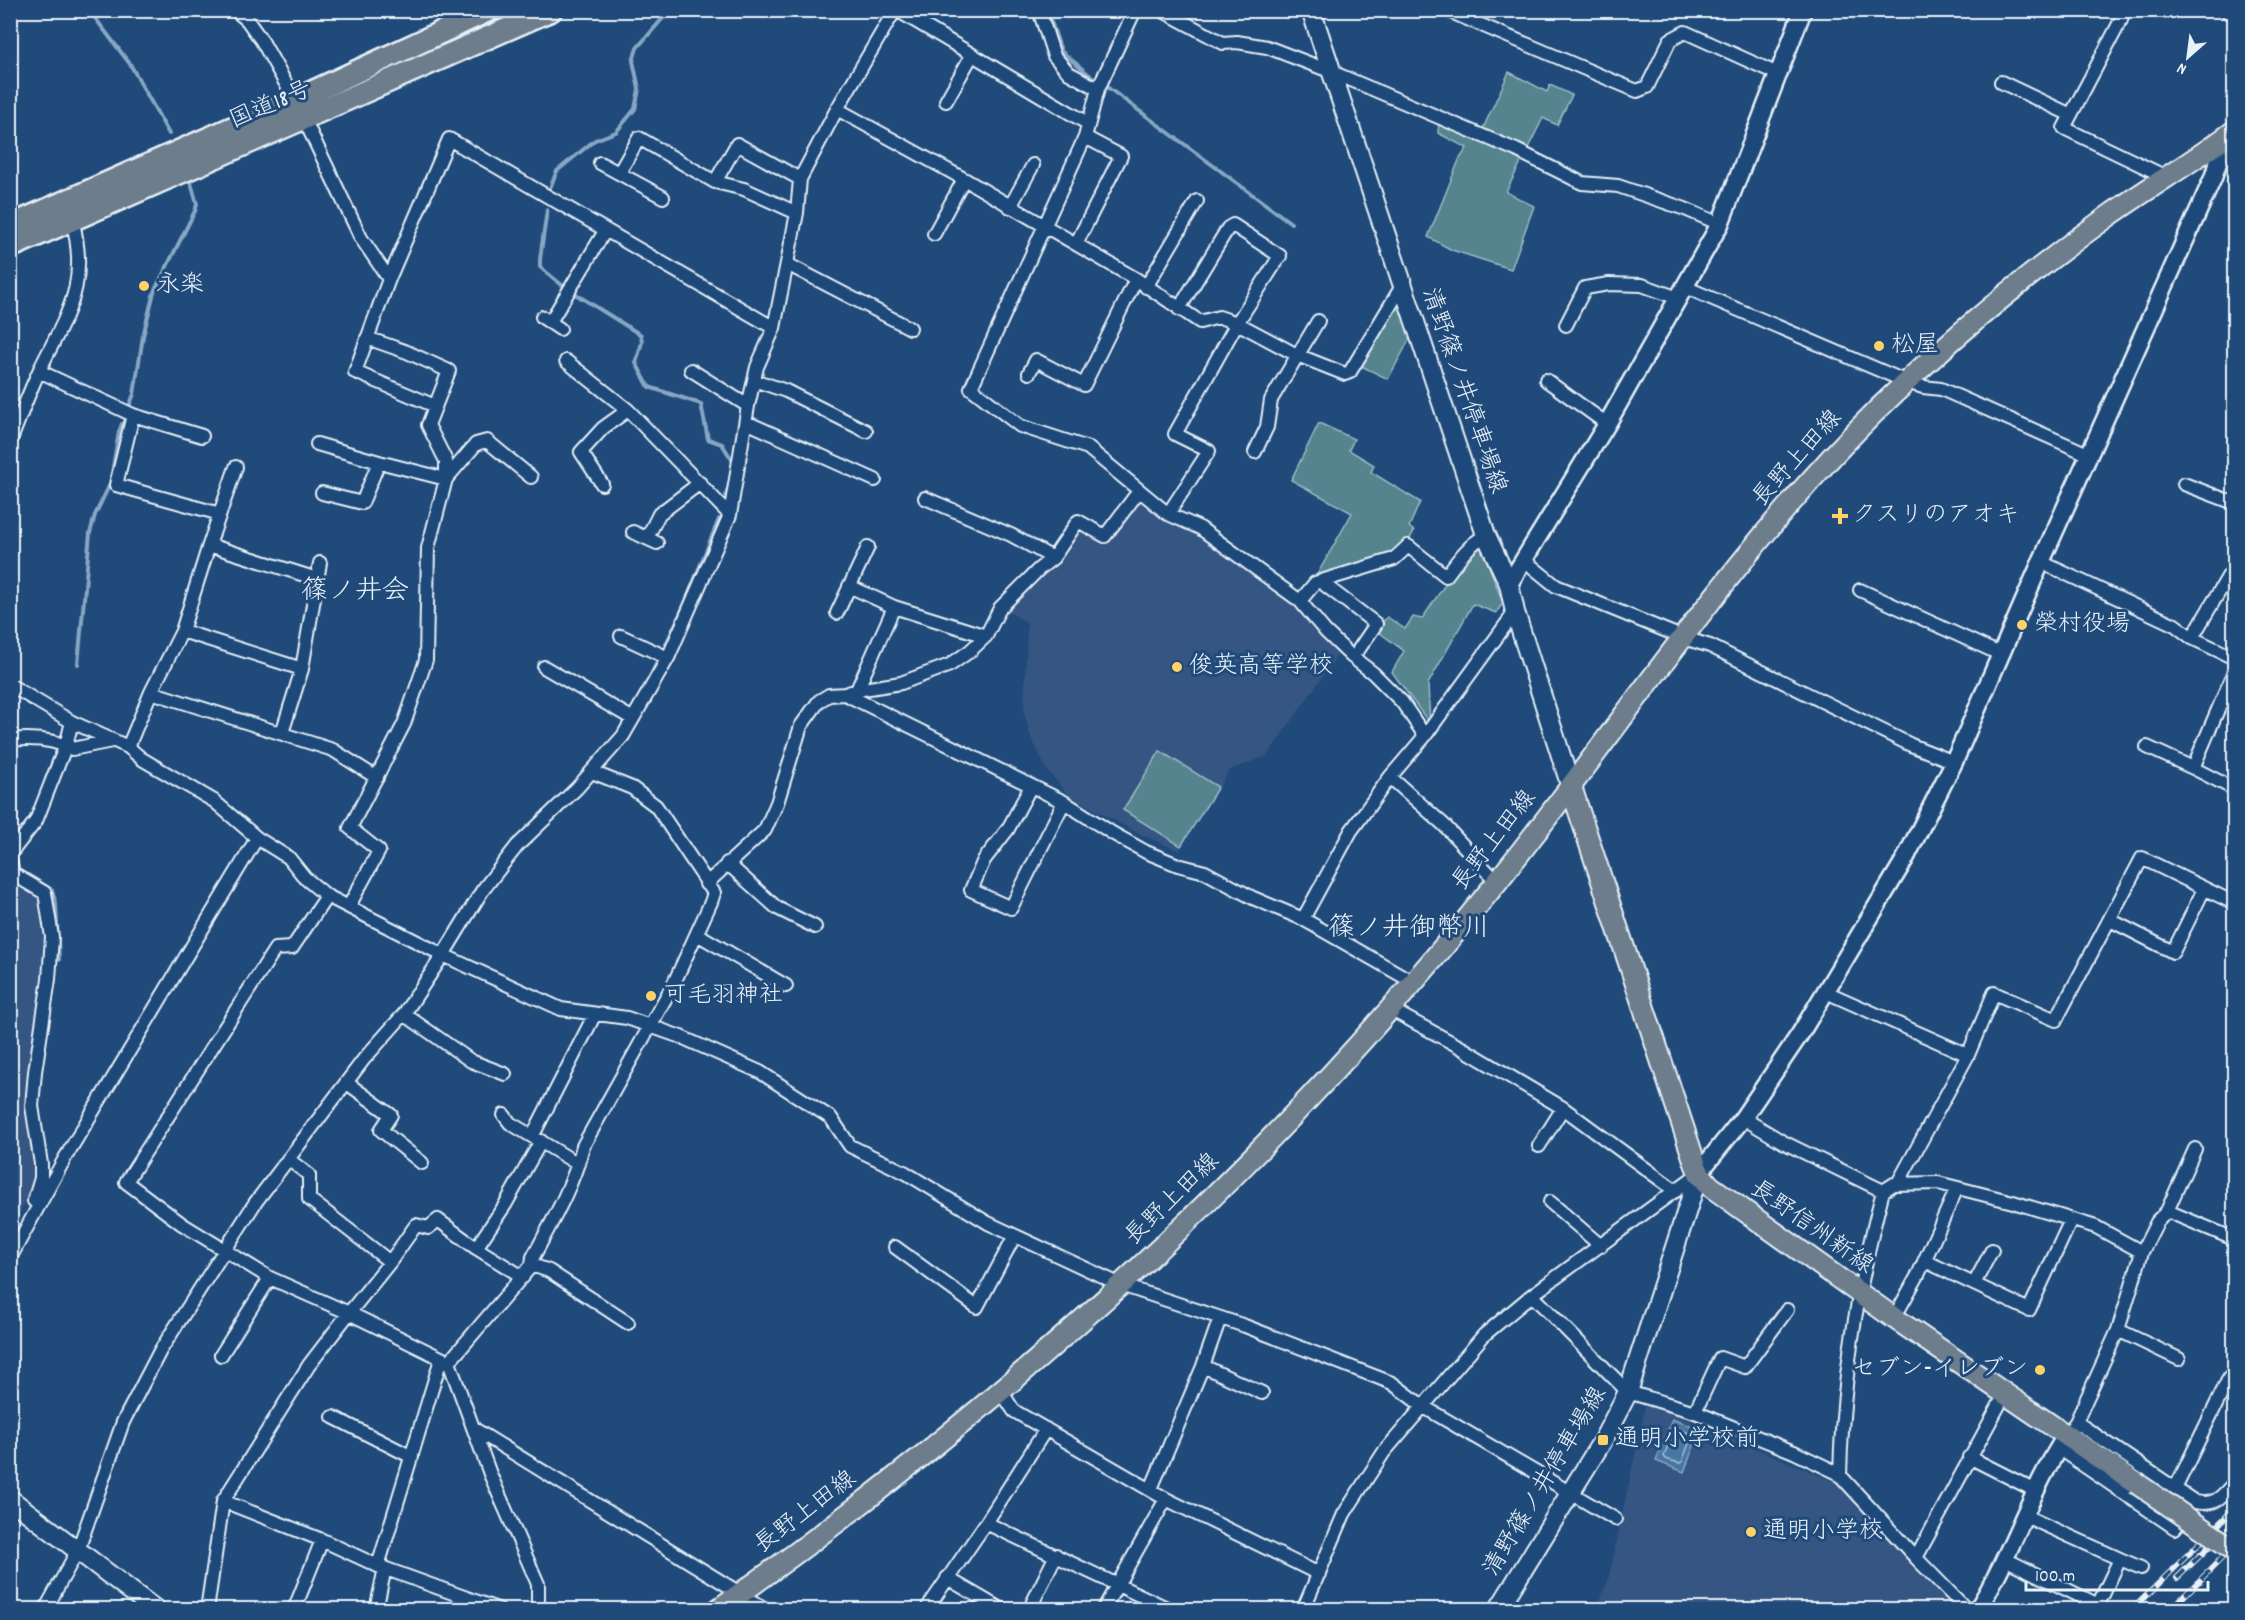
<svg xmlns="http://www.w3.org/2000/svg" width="2245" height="1620" font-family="Dekko,'Klee One',sans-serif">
<rect width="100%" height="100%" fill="#1f4a7a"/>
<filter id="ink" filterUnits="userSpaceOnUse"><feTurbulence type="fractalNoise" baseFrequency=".0167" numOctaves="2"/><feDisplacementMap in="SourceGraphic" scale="12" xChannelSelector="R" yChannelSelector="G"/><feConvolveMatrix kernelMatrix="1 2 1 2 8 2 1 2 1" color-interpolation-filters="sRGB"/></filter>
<g filter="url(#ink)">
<!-- built -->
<path fill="#345482" d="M 1135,492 L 1225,552 L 1292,602 L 1340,652 L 1267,756 L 1230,770 L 1179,851 L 1142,835 L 1069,796 L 1046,769 L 1030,735 L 1024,713 L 1027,623 L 1004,609 L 1078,521 L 1105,539 Z
M 11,878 L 39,894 L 43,903 L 46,978 L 27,1071 L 25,1113 L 36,1146 L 37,1168 L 28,1196 L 11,1230 Z
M 1646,1402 L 1838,1483 L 1955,1609 L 1596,1610 L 1608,1581 Z"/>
<!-- green -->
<path fill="#54848e" stroke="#9ebac3" stroke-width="1.5" d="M 1509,72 L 1547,92 L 1550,85 L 1572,95 L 1557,125 L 1543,118 L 1506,192 L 1534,206 L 1511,269 L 1452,250 L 1428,237 L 1459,160 L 1467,148 L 1438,133 L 1439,121 L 1479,137 Z
M 1400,297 L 1413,333 L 1388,379 L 1359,365 Z
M 1319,423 L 1354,439 L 1349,450 L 1374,465 L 1371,472 L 1420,502 L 1409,527 L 1414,531 L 1407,544 L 1392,556 L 1314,580 L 1352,513 L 1291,480 Z
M 1480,543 L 1503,603 L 1496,613 L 1473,604 L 1428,684 L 1430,724 L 1392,672 L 1404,651 L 1376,630 L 1387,617 L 1405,629 L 1413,617 L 1422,619 L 1448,580 Z
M 1160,751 L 1218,787 L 1181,846 L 1123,810 Z"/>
<!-- water -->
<path fill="#4676a2" stroke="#87a7c4" stroke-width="1.5" d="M 1672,1419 L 1700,1430 L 1684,1472 L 1656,1461 Z"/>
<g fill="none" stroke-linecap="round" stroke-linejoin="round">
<!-- shore -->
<path stroke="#a7c0d6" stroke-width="1.5" d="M 1678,1428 L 1692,1435 L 1682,1462 L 1679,1463 L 1666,1459 L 1664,1456 L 1674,1429 Z"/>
<!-- stream -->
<path stroke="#87a7c4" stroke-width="4" d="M 89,10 L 130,64 L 169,134
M 1047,10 L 1061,51 L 1093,78
M 1107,87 L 1291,223
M 550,188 L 557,171 L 595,140 L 616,132 L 635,109 L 639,89 L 633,61 L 637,48 L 670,10
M 547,210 L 540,259 L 540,267 L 563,286
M 577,295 L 641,335 L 642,342 L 636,363 L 649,387 L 701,404 L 708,439 L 722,444 L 734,463
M 130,404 L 134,394 L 143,336 L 154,292 L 195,211 L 197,204 L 191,183
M 726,496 L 731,477
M 666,644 L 685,603 L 719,519
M 78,664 L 90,533 L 95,515 L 110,484 L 119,432 L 122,424
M 646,685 L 657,662
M 46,779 L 57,750
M 23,828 L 33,814
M 28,875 L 52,890 L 56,905 L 59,960"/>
<!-- minor casing -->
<g stroke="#e8f1f8" stroke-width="16">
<path id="minor" d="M 235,10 L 247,20 L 262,41 L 295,100 L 361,238 L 389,279
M 895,10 L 837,109 L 800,179 L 797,213 L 774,328 L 757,367 L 748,406 L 730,515 L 668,658 L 623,736 L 577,788 L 517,846 L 482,891 L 443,955 L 561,1009 L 627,1018 L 681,1037 L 760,1072 L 831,1118 L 850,1146 L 906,1173 L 988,1223 L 1121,1285 L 1245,1326 L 1392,1383 L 1424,1407 L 1615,1519
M 897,10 L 1087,123
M 1039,10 L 1054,56 L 1069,73 L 1098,89 L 1085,137 L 971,388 L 1020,426 L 1088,448 L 1168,514 L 1200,528 L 1300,601 L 1325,631 L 1351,656 L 1373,673 L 1402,702 L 1425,736
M 1161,10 L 1223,43 L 1237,42 L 1267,47 L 1332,72 L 1516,150 L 1582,183 L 1618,186 L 1685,209 L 1720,224
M 1446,10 L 1637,91 L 1647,87 L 1670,40 L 1685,32 L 1780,75
M 2123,10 L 2121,20 L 2064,128 L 2166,177
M 2226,10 L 2234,16
M 2001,82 L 2071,115
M 1098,89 L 1135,10
M 946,101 L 972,55
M 837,109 L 964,179 L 1136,279 L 1200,322 L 1219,317 L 1237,323 L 1297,355 L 1345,374 L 1350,372 L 1402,286
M 600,163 L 663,197
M 619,173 L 639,138 L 715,182 L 744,189 L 797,213
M 715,182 L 737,144 L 800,179
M 1010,207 L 1033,165
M 934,234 L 964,179
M 1076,244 L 1121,156 L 1085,137
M 787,264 L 910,328
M 1146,287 L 1197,201
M 1685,287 L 1907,382 L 1923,387 L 1941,389 L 2090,455
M 542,317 L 560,329
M 550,322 L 605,231
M 1566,325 L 1585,288 L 1609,284 L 1642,285 L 1678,298
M 566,361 L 628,410 L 730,515
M 691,370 L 748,406
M 39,371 L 133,415 L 202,436
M 1029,373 L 1036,360 L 1084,385 L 1136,279
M 754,380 L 786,391 L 866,431
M 1546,380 L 1607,424
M 435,406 L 355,372 L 389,279 L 449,139 L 774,328
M 133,415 L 116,485 L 220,514
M 746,422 L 875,480
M 10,442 C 20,417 29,392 40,369 C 69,310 90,283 71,215
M 317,444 L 379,462 L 446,479 L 476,444 L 487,441 L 531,477
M 1255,452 L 1267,427 L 1271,400 L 1318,321
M 602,484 L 581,452 L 603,428 L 628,410
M 2184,484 L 2234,503
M 322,493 L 362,503 L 379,462
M 925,498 L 1011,535 L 1053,558
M 1168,514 L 1209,451 L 1175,434 L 1237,323 L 1280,256 L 1233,225 L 1228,228 L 1179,309
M 633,532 L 657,543
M 647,538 L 659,514 L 700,483
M 209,545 L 317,579
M 1524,560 L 1556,586 L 1684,638 L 1710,646 L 1911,745 L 1954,762
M 2041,562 L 2175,625 L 2192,638 L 2234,658
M 1321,582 L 1376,624 L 1359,649
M 849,586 L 894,607
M 1860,590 L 2002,655
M 1300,601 L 1315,583 L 1394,559 L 1408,546 L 1446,576 C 1457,561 1469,544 1486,535
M 837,613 L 868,547
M 182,631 L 302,669
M 621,636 L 668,658
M 2192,638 L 2229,575 L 2234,578
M 544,667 L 633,719
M 2234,672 L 2193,768 L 2234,789
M 10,685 L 72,722 L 128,747 L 142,759 L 214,801 L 257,838 L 289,858 L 305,878 L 327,896 L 443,955 L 404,1014 L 364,1059 L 255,1203 L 160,1351 L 123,1422 L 78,1550 L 45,1610
M 857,690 L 894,607 L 986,636
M 151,692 L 333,750 L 377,778
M 845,694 L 1064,802 L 1112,833 L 1146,852 L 1178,865 L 1205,872 L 1253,898 L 1303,919 L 1413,982
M 282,733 L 302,669 L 320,563
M 10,740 C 30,738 54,739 72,749 L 112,741
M 128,747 L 151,692 L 182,631 L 209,545 L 236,467
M 2147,747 L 2193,768
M 1390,777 L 1444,825 L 1497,882
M 1031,786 L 1008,829 L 984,860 L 971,890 L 1011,908 L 1064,802
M 10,854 L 36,821 L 66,745 L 72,722
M 10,860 L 13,874 L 45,893 L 52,937 L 49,979 L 35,1072 L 32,1106 L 41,1164 L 41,1178 L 34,1201
M 727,863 L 777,908 L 815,927
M 706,884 L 765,830 L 777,803 L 801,726 L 819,701 L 829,695 L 845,694 L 857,690 L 901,683 L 950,665 L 970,651 L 986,636 L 1000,608 L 1039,569 L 1053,558 L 1078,521 L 1105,536 L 1139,491
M 327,896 L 292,948 L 275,949 L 126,1182 L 182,1224 L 270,1278 L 349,1313 L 449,1362
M 349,906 L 379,851 L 350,828 L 404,724 L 426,660 L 428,548 L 446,479 L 446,461 L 428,425 L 449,371 L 407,352 L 367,338
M 1303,919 L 1351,831 L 1390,777 L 1425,736 L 1515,612
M 2110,920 L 2173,952 L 2204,889
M 697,934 L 786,986
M 1826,992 L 1968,1055 L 1898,1183
M 1390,1009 L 1462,1048 L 1563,1108 L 1676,1191
M 404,1014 L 471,1061 L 505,1074
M 1968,1055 L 1994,993 L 2056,1020 L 2142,858 L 2234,903
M 347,1083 L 391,1115 L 381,1130 L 422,1163
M 504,1115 L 510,1123 L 578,1164
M 1743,1118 L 1783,1142 L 1883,1191
M 533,1135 L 595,1014
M 1539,1146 L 1563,1108
M 288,1159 L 309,1175 L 309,1199 L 390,1262 L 416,1225 L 428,1228 L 438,1220 L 476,1248 L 523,1277
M 1550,1202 L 1601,1246
M 2167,1211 L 2195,1149
M 895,1247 L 977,1307 L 1014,1237
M 476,1248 L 505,1205 L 541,1141
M 10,1258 L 65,1158 L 257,838
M 1925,1261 L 2029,1310 L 2071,1220
M 532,1265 L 549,1271 L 628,1323
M 1974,1284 L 1992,1250
M 1532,1295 L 1628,1392 L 1695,1412 L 1794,1452 L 1838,1473 L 1916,1558 L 1967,1610
M 1894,1318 L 1918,1275 L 1957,1188
M 2118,1330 L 2179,1359
M 221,1355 L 270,1278
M 449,1362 L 532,1265 L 533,1257 C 552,1222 573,1186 583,1146 L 674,983 L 711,902 L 714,893 L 656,806 L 632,788 L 592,772
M 449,1362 L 490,1474 L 538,1584 L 538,1610
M 1203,1366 L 1262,1393
M 1001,1391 L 1014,1411 L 1166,1499 L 1319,1574
M 1695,1412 L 1720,1358 L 1745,1367 L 1787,1310
M 333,1417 L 412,1457
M 2076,1422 L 2195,1502 C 2216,1506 2221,1497 2234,1483
M 476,1430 L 767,1610
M 2066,1436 L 2076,1422 L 2118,1330 L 2142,1252
M 2058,1448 L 2175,1528 L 2187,1512
M 1969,1457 L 2036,1491
M 1840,1476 C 1842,1380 1858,1284 1883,1191 L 1894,1184 L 1938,1183 L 2013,1202 L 2096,1227 L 2142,1252 L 2157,1222 L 2167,1211 L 2234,1239
M 1151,1489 L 1203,1366 L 1220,1318
M 2175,1489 L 2229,1378
M 223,1501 L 322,1540 L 378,1566 L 500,1610
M 986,1523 L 1171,1610
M 1916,1558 L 2005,1394
M 2005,1559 L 2098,1605 L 2120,1559 L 2025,1516
M 2120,1559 L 2141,1568
M 378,1566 L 441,1359
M 947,1578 L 1002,1610
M 207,1610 L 223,1501 L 309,1365 L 349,1313 L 390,1262
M 294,1610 L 322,1540
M 376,1610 L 385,1568
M 926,1610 L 986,1523 L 1046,1429
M 1029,1610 L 1056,1555
M 1103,1610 L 1166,1499
M 1303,1610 L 1344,1514 L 1384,1452 L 1484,1335 L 1532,1295 L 1698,1174"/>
</g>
<!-- tertiary casing -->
<g stroke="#e8f1f8" stroke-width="21">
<path id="tertiary" d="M 1509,584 L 1607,424 L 1720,224 L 1803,10
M 1699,1173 L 1743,1118 L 1800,1034 L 1905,859 L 1954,762 L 2041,562 L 2213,178 L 2226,138
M 1977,1610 C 2012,1555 2030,1490 2066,1436"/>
</g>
<!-- secondary casing -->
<g stroke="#e8f1f8" stroke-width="22">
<path id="secondary" d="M 1311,10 L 1486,535 L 1509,584 L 1515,612 L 1571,787
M 10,1499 L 156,1610
M 1498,1610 L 1603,1440 L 1628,1392 L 1699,1173"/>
</g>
<!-- primary casing -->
<g stroke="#e8f1f8" stroke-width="24">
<path id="primary" d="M 1571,787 L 1695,1163 L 1699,1173 L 1710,1186 L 1894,1318 L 2136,1483
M 717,1610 C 1010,1404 1273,1161 1497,882 C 1624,723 1735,550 1880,407 C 1952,337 2029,273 2110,215 C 2151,186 2194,161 2234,131"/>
</g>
<!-- trunk casing -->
<g stroke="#e8f1f8" stroke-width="26">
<path id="trunk" d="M 10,226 L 295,100 L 489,10
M 10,247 L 551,10"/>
</g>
<!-- minor -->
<use href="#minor" stroke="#1f4a7a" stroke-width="12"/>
<!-- tertiary -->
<use href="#tertiary" stroke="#1f4a7a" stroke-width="16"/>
<!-- secondary -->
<use href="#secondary" stroke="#1f4a7a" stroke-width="18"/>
<!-- primary -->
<use href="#primary" stroke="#6d7d8c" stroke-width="20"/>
<!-- trunk -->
<use href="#trunk" stroke="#6d7d8c" stroke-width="21"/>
<!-- rail casing -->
<g stroke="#e8f1f8" stroke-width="6">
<path id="rail" d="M 2177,1578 L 2220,1536
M 2132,1610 L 2234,1509
M 2170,1610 L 2234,1546"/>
</g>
<!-- rail -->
<use href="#rail" stroke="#1f4a7a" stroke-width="4" stroke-dasharray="11" stroke-linecap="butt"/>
<!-- primary-bridge casing -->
<g stroke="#e8f1f8" stroke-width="24" stroke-linecap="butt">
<path id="primary-bridge" d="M 2136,1483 L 2234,1550"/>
</g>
<!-- primary-bridge -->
<use href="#primary-bridge" stroke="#6d7d8c" stroke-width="20"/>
</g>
</g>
<!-- markers -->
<g fill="#ffd166" stroke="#1f4a7a" stroke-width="2">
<circle cx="144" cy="286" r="6"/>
<circle cx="1879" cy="346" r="6"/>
<path d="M1837 507h6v6h6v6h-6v6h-6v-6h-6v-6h6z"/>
<circle cx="2022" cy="625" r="6"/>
<circle cx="1177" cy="667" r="6"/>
<circle cx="651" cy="996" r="6"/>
<circle cx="2040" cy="1370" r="6"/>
<rect x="1597" y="1434" width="12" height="12" rx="3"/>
<circle cx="1751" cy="1532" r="6"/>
</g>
<g text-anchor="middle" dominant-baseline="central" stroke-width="6" stroke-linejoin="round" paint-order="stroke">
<!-- street labels -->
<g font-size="24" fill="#e8f1f8" stroke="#1f4a7a">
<text transform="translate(271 106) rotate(-23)">国道18号</text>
<text transform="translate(1463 391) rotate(71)">清野篠ノ井停車場線</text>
<text transform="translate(1798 459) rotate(-48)">長野上田線</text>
<text transform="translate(1495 841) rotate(-52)">長野上田線</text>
<text transform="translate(1173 1200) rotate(-44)">長野上田線</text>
<text transform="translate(1811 1228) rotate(35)">長野信州新線</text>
<text transform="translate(1546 1482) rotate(-59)">清野篠ノ井停車場線</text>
<text transform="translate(806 1513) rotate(-37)">長野上田線</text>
</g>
<!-- poi labels -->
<g font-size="24" fill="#e8f1f8" stroke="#1f4a7a" text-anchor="start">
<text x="156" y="286">永楽</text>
<text x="1891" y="346">松屋</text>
<text x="1852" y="516">クスリのアオキ</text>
<text x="2034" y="625">榮村役場</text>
<text x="1189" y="667">俊英高等学校</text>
<text x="663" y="996">可毛羽神社</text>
<text x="2028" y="1370" text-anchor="end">セブン-イレブン</text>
<text x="1615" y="1440">通明小学校前</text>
<text x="1763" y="1532">通明小学校</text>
</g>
<!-- quarter labels -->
<g font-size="27" fill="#e8f1f8" stroke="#1f4a7a">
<text x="355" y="592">篠ノ井会</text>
<text x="1409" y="929">篠ノ井御幣川</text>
</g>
</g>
<!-- margin -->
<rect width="2245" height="1620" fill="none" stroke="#1f4a7a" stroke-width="36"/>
<rect x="18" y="18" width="2209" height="1584" fill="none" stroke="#e8f1f8" stroke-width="2" filter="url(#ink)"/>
<!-- north arrow -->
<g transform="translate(2188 57) rotate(208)" stroke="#1f4a7a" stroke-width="4.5" paint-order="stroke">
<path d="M0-4.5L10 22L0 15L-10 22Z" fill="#e8f1f8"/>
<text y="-9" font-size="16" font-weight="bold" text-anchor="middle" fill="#e8f1f8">N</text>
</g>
<!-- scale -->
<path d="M2026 1581v9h182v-9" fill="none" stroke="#e8f1f8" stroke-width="3"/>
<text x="2035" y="1581" font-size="18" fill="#e8f1f8" stroke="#1f4a7a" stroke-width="4.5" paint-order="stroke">100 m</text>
</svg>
